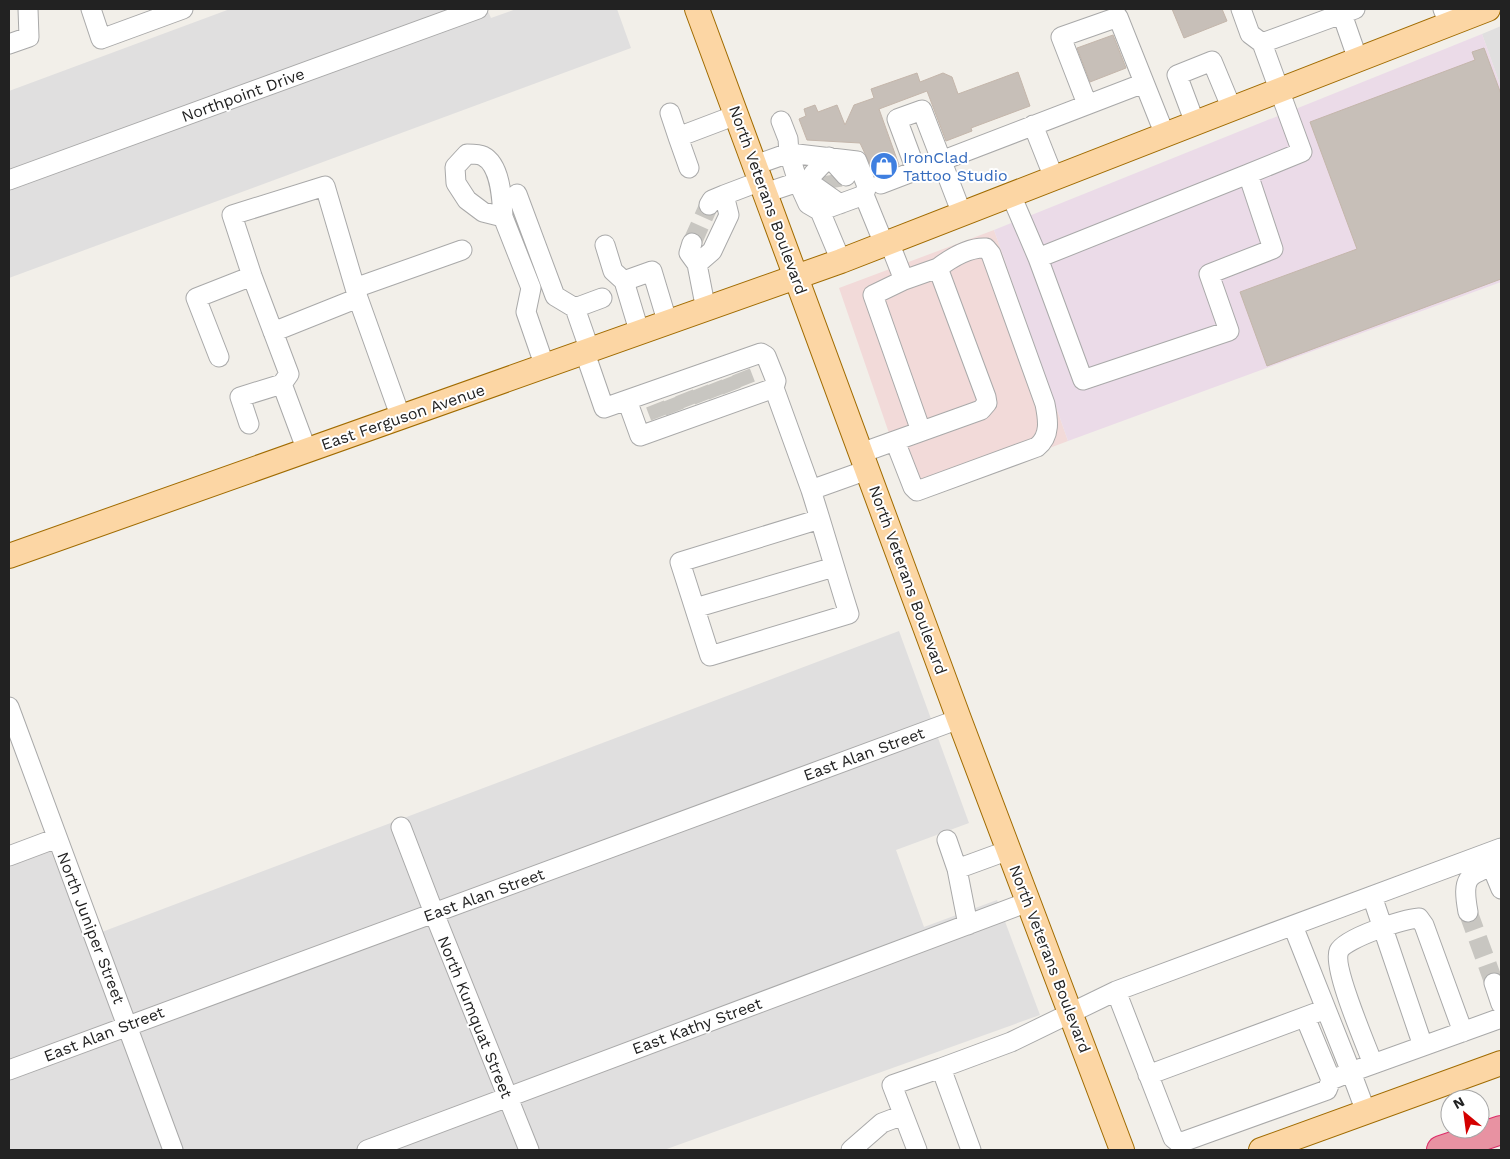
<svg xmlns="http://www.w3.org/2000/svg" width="1510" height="1159" font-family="'Work Sans',sans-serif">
<rect width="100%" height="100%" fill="#f2efe9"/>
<!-- residential -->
<path fill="#e0dfdf" d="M 230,9 L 487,9 L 491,18 L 516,9 L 617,9 L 631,48 L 9,278 L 9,91 Z
M 1501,26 L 1501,87 L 1482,34 Z
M 899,631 L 969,823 L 896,850 L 924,927 L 997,900 L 1040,1015 L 664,1150 L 9,1150 L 9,861 L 47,842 L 86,938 Z"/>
<!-- commercial -->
<path fill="#f2dad9" d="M 994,230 L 1068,441 L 912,500 L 839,288 Z"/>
<!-- industrial -->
<path fill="#ebdbe8" d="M 1482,34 L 1501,87 L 1501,282 L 1068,441 L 994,230 Z"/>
<!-- building -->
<path fill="#c7bfb8" stroke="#c4b6ab" d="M 1172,9 L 1222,9 L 1227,21 L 1184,38 Z
M 1113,35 L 1126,68 L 1090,82 L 1077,48 Z
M 1484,48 L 1501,94 L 1501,279 L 1267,366 L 1240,292 L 1357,249 L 1310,122 L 1475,60 L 1472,52 Z
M 1018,72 L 1030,106 L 971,128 L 972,131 L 946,141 L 927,91 L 879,109 L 899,165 L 875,175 L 860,143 L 807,140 L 799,119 L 806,116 L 804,109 L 815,105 L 818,112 L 837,105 L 845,125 L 854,105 L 874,98 L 871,89 L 917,73 L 920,82 L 943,73 L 952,77 L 958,94 Z"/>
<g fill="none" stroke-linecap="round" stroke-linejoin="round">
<!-- minor-tunnel -->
<path stroke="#c8c6c1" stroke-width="19" stroke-dasharray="19 9" stroke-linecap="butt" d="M 831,175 L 833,188
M 692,243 L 709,205
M 741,372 L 746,385
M 727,378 L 732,391
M 713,383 L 718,396
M 699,388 L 704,401
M 684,393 L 689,406
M 670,399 L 675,412
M 655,404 L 660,417
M 1468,912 L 1494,983"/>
<!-- minor casing -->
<g stroke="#a9a9a9" stroke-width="21">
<path id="minor" d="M 91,9 L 101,39 L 183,9
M 1443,9 L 1449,24
M 1342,14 L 1358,60
M 1262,43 L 1355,9
M 9,44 L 29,37 L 28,9
M 1087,104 L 1061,37 L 1118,17 L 1165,135
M 670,113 L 678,137 L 736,115
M 781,121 L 788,139 L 789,153 L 857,161 L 867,186 L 864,195
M 1195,123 L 1177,75 L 1212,61 L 1232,109
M 1033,125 L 1054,178
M 678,137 L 689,168
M 829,157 L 846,176
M 755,165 L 789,153 L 798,182 L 765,193
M 916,170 L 897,119 L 922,110 L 962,214
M 813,174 L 829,157
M 9,180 L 478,9
M 798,182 L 808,204 L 820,211
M 881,184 L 1144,83
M 816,187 L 840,204
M 517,194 L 555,296 L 575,308
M 1011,195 L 1038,258 L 1083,380 L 1229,331 L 1209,274 L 1273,249 L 1248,174 L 1302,152 L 1262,43 L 1250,34 L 1241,9
M 709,205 L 712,200 L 724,195
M 503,217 C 502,200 501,165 483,156 C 479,154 472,154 467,154 L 455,167 L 456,183 L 467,200 L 483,212 L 503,217 L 531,288 L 526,312 L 545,367
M 692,243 L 689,253 L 697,264
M 605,245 L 613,271 L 624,281 L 640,334
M 1038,258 L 1248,174
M 841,261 L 820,211 L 864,195 L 884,244
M 904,280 L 873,295 L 921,431
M 624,281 L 652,271 L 668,324
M 355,288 L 462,250
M 358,298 L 401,418
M 706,310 L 697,264 L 712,251 L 729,215 L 724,195 L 761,181
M 273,332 L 358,298 L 325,186 L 232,215 L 252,276 L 289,374 L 282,384 L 307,451
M 590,351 L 575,308 L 602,298
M 585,353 L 604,408 L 761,353 L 766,356 L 776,381 L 774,388 L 811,490 L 867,470
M 219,357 L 196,298 L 252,276
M 627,400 L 640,436 L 774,388
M 249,424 L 240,397 L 282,384
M 895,441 L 913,487 L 917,491 L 1037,447 C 1051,436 1048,419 1045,404 L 991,254 L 986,248 C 969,247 951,258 938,268
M 861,453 L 981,410 L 987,403 L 986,397 L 938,268 L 904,280 L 889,242
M 811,490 C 824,531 836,573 849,614 L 710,656 L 680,562 L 820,519
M 695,608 L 834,567
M 9,707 L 173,1150
M 401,827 L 434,913 L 529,1150
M 947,840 L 957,869 L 968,925
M 9,856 L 57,838
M 1492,867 L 1501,889
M 957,869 L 1009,850
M 1372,896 L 1423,1046
M 1468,912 C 1461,874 1469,875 1501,863
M 1494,983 L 1501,1004
M 1116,991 L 1173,1138 L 1178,1142 L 1185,1141 L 1327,1090 L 1331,1080 L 1351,1072 L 1293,926
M 1305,1017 L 1331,1080
M 1373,1064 C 1366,1045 1332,967 1339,951 C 1345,938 1404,919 1419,918 L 1424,925 L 1463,1032
M 941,1068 L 1011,1042 L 1116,991 L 1501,848
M 9,1070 L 959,719
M 1148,1075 L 1326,1009
M 1366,1112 L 1351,1072 L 1501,1018
M 367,1150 L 1028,902
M 851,1150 L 882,1123 L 903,1115
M 917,1150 L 892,1085 L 941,1068 L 971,1150"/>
</g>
<!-- major casing -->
<g stroke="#a06b00" stroke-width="26">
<path id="major" d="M 697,9 L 959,719 L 1122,1150
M 9,556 L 841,261 L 1488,9
M 1261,1150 L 1501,1063"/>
</g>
<!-- highway casing -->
<g stroke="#dc2a67" stroke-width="30">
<path id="highway" d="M 1441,1150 L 1501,1130"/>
</g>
<!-- minor -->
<use href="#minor" stroke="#fff" stroke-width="19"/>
<!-- major -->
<use href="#major" stroke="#fcd6a4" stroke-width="24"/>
<!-- highway -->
<use href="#highway" stroke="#e892a2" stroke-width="28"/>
</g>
<!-- icons -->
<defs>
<g id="shop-disc" transform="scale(1.4375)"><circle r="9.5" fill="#3f7fe0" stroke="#fff"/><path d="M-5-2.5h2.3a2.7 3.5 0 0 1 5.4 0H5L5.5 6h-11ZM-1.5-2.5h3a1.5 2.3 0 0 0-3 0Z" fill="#fff"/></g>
</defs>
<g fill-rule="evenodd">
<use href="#shop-disc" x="884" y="166"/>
</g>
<g text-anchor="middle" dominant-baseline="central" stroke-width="4" stroke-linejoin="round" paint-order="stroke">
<!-- street labels -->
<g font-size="16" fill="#222" stroke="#fff">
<text transform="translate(243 95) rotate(-20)">Northpoint Drive</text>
<text transform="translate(768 200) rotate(70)">North Veterans Boulevard</text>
<text transform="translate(403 417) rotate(-19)">East Ferguson Avenue</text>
<text transform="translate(908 580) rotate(70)">North Veterans Boulevard</text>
<text transform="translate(864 754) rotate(-20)">East Alan Street</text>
<text transform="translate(484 895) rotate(-20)">East Alan Street</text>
<text transform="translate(91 928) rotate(69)">North Juniper Street</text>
<text transform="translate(1050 959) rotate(69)">North Veterans Boulevard</text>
<text transform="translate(475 1017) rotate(68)">North Kumquat Street</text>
<text transform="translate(697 1026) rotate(-20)">East Kathy Street</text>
<text transform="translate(104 1034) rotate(-21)">East Alan Street</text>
</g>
<!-- shop labels -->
<g font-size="16" fill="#366cbe" stroke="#fff" text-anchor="start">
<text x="903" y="157">IronClad<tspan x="903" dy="18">Tattoo Studio</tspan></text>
</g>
</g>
<!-- border -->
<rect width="1510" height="1159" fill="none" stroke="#222222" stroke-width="20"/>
<!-- north arrow -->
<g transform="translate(1465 1114) rotate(331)"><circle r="24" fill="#ffffff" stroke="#a7a7a7"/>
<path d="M0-4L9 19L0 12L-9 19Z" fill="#d40000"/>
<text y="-8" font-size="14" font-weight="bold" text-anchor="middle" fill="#222222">N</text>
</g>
</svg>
